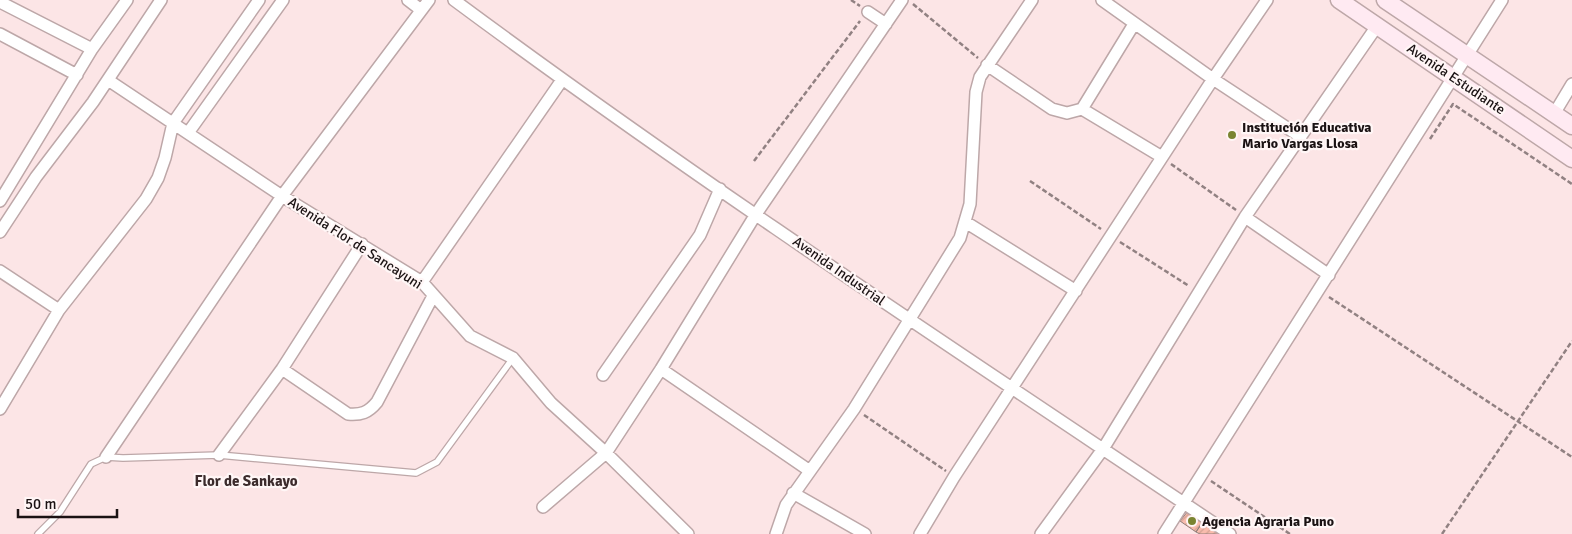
<svg xmlns="http://www.w3.org/2000/svg" width="1572" height="534" font-family="Signika,sans-serif">
<defs>
<pattern id="building-hatch" width="6" height="6" patternUnits="userSpaceOnUse" patternTransform="scale(1.25)"><rect width="6" height="6" fill="#f9bcad"/><path d="M-1 1l2-2M0 6l6-6M5 7l2-2" fill="none" stroke="#d5a194"/></pattern>
</defs>
<rect width="100%" height="100%" fill="#fce5e6"/>
<!-- building -->
<path fill="url(#building-hatch)" stroke="#917e79" d="M 1188,511 L 1203,521 L 1196,532 L 1180,521 Z
M 1203,522 L 1221,534 L 1200,534 L 1196,532 Z"/>
<g fill="none" stroke-linecap="round" stroke-linejoin="round">
<!-- lane casing -->
<g stroke="#bda7a8" stroke-width="8">
<path id="lane" d="M 38,534 L 60,512 L 91,464 L 106,457 L 123,458 L 219,455 L 416,473 L 437,462 L 513,358"/>
</g>
<!-- street casing -->
<g stroke="#bda7a8" stroke-width="14">
<path id="street" d="M 408,0 L 421,10
M 454,0 C 706,187 969,359 1230,534
M 1102,0 L 1213,79 L 1301,137
M 0,2 L 92,49
M 868,12 L 886,24
M 0,34 L 77,75
M 987,65 L 1052,109 L 1067,113 L 1082,109 L 1134,24
M 108,80 L 282,196 L 422,282 L 470,336 L 513,358 L 551,403 L 606,453 L 688,534
M 1082,109 L 1162,157
M 1554,114 L 1572,84
M 188,133 L 283,0
M 0,201 L 92,49 L 127,0
M 1245,217 L 1329,275
M 967,223 L 1076,291
M 0,232 L 36,177 L 93,102 L 161,0
M 0,271 L 59,310
M 422,282 L 562,80
M 282,369 L 348,414 C 361,415 368,413 377,402 L 433,296
M 661,369 L 810,471
M 603,375 L 700,235 L 720,189
M 0,409 L 59,310 L 146,199 L 158,178 L 165,158 L 173,123 L 259,0
M 219,455 L 282,369 L 362,244
M 106,457 L 282,196 L 429,0
M 793,493 L 865,534
M 543,507 L 606,453 L 661,369 L 756,214 L 902,0
M 776,534 L 786,505 L 854,409 L 960,238 L 970,204 L 976,92 L 980,77 L 1032,0
M 920,534 L 954,477 L 1213,79 L 1267,0
M 1041,534 L 1103,449 L 1245,217 L 1377,26
M 1164,534 L 1502,0"/>
</g>
<!-- secondary casing -->
<g stroke="#bda7a8" stroke-width="19">
<path id="secondary" d="M 1339,0 L 1572,159
M 1385,0 L 1572,126"/>
</g>
<!-- path -->
<path stroke="#918182" stroke-width="2.5" stroke-dasharray="5 2.5" stroke-linecap="butt" d="M 851,0 L 860,6
M 913,4 L 978,58
M 1430,139 L 1453,104 L 1572,184
M 754,161 L 860,21
M 1171,164 L 1236,210
M 1030,181 L 1101,229
M 1120,242 L 1189,286
M 1329,297 L 1572,457
M 864,415 L 946,471
M 1211,481 L 1290,534
M 1442,534 L 1572,341"/>
<!-- lane -->
<use href="#lane" stroke="#fff" stroke-width="5.5"/>
<!-- street -->
<use href="#street" stroke="#fff" stroke-width="11"/>
<!-- secondary -->
<use href="#secondary" stroke="#ffeaf2" stroke-width="16"/>
</g>
<!-- markers -->
<g fill="#7a8431" stroke="#fff6f6" stroke-width="2">
<circle cx="1232" cy="135" r="5"/>
<circle cx="1192" cy="521" r="5"/>
</g>
<g text-anchor="middle" dominant-baseline="central" stroke-width="4.5" stroke-linejoin="round" paint-order="stroke">
<!-- street labels -->
<g font-size="14" fill="#1a1213" stroke="#fff6f6">
<text transform="translate(1456 79) rotate(34)">Avenida Estudiante</text>
<text transform="translate(355 243) rotate(33)">Avenida Flor de Sancayuni</text>
<text transform="translate(839 271) rotate(35)">Avenida Industrial</text>
</g>
<!-- poi labels -->
<g font-size="14" font-weight="bold" fill="#1a1213" stroke="#fff6f6" text-anchor="start">
<text x="1242" y="127">Institución Educativa<tspan x="1242" dy="16">Mario Vargas Llosa</tspan></text>
<text x="1202" y="521">Agencia Agraria Puno</text>
</g>
<!-- neighbourhood labels -->
<g font-size="15" font-weight="bold" fill="#3c2b2c" stroke="#fff6f6">
<text x="246" y="481">Flor de Sankayo</text>
</g>
</g>
<!-- scale -->
<path d="M18 509v8h99v-8" fill="none" stroke="#1a1213" stroke-width="2.5"/>
<text x="25" y="509" font-size="15" fill="#1a1213" stroke="#fff6f6" stroke-width="4" paint-order="stroke">50 m</text>
</svg>
